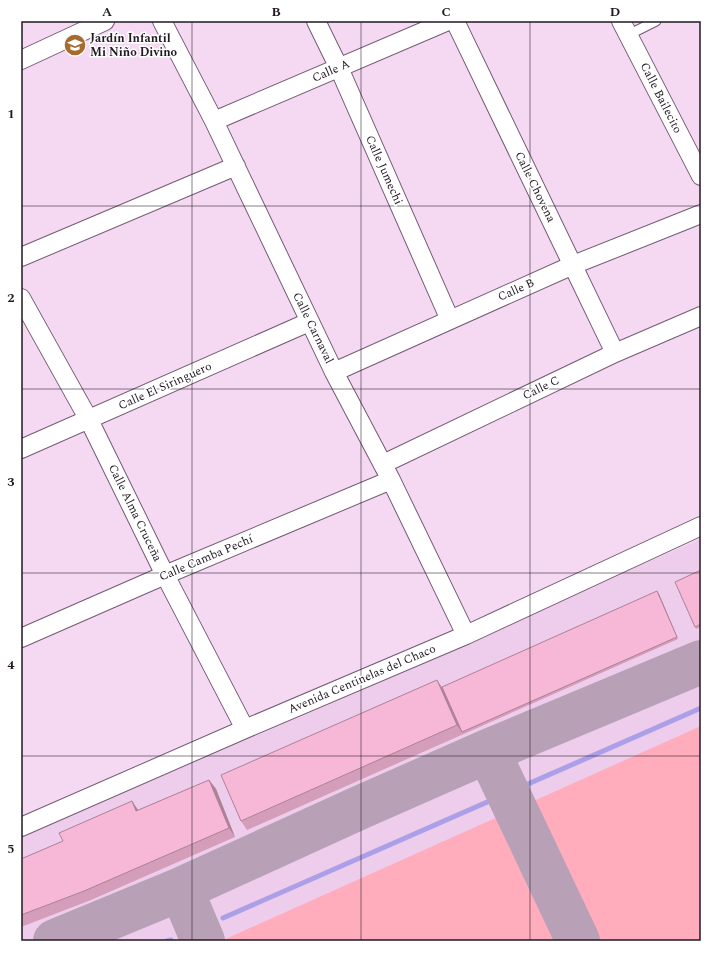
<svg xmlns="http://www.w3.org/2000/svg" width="722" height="962" font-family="Spectral,serif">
<rect width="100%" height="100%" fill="#f5d9f3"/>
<!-- built -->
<path fill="#eecceb" d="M 701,539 L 701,941 L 21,941 L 21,835 Z"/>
<!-- grass -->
<path fill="#ffacbc" d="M 701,726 L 701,941 L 221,941 Z"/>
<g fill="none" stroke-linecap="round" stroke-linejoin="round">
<!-- stream -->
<path stroke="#aba0e8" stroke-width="5" d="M 223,918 L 701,708
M 167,941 L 171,940"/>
<!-- taxiway -->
<path stroke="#b8a1b6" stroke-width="44" d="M 488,751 L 578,941
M 181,889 L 203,941
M 55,941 L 181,889 L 361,807 L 488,751 L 701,662"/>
<!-- lane casing -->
<g stroke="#735a71" stroke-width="11">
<path id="lane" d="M 628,35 L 656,21"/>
</g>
<!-- street casing -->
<g stroke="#735a71" stroke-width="20">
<path id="street" d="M 162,21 L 214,121 L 334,372 L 391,480 L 466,635
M 316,21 L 339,68 L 450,320
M 455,21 L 615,353
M 621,21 L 701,176
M 21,60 L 105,21
M 214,121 L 448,21
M 21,257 L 236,166
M 21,298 L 89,420 L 165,575 L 245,729
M 334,372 L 573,265 L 701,214
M 21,449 L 309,322
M 383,464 L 615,353 L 701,316
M 21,638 L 165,575 L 391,480
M 21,827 L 245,729 L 466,635 L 701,526"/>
</g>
<!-- lane -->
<use href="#lane" stroke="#fff" stroke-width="9"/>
<!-- street -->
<use href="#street" stroke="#fff" stroke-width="18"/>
</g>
<!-- wall -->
<path fill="#d49eba" d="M 701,570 L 701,627 L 696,629 L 695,627 Z
M 659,594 L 678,639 L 247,830 L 241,821 L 442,687 Z
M 209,780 L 216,789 L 235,837 L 91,900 L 21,927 L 21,859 L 63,841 L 132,801 L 138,810 Z"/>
<!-- shaded-wall -->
<path fill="#ad8197" d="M 657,591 L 659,594 L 678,639 L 677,637 Z
M 437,680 L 443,689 L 462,732 L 457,725 Z
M 209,780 L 216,789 L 235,837 L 229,828 Z
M 132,801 L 138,810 L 136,811 Z"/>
<!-- building -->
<path fill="#f7b8d8" stroke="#ad8197" d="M 701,570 L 701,624 L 695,627 L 675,582 Z
M 657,591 L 677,637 L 462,732 L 442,687 Z
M 437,680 L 457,725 L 241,821 L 221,775 Z
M 209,780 L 229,828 L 84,891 L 21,915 L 21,859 L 63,841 L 59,833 L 132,801 L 136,811 Z"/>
<!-- grid -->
<path fill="none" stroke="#231923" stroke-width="1" stroke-opacity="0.55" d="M 192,21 L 192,941M 361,21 L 361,941M 530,21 L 530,941M 21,206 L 701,206M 21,389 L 701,389M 21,573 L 701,573M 21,756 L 701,756"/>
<!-- icons -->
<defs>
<g id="school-disc" transform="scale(1.15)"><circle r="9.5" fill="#a66b2d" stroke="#fff"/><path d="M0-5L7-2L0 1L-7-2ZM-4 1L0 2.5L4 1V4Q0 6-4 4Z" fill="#fff"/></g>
</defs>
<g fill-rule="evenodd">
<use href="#school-disc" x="75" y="45"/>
</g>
<g text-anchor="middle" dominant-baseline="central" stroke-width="3" stroke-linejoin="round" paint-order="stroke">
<!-- poi labels -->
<g font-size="12" font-weight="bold" fill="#231923" stroke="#fff" text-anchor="start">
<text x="90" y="38">Jardín Infantil<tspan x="90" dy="14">Mi Niño Divino</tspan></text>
</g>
<!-- street labels -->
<g font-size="12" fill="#231923" stroke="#fff">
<text transform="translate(331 71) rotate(-23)">Calle A</text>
<text transform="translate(661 98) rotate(63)">Calle Bailecito</text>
<text transform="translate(384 170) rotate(66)">Calle Jumechi</text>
<text transform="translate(535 187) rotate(64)">Calle Chovena</text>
<text transform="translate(516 290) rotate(-24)">Calle B</text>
<text transform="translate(313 328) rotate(64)">Calle Carnaval</text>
<text transform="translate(165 386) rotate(-24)">Calle El Siringuero</text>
<text transform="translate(541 388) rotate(-26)">Calle C</text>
<text transform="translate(135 513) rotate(64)">Calle Alma Cruceña</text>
<text transform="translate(206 558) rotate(-23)">Calle Camba Pechí</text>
<text transform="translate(362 679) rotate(-23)">Avenida Centinelas del Chaco</text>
</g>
</g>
<!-- border -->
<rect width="722" height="962" fill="none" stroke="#ffffff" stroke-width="44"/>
<rect x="22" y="22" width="678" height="918" fill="none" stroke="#231923" stroke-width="1.5"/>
<g font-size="13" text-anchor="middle" font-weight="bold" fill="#231923">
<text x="107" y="16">A</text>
<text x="276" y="16">B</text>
<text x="446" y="16">C</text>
<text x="615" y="16">D</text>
<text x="11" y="118">1</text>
<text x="11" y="302">2</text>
<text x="11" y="486">3</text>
<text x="11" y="669">4</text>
<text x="11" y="853">5</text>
</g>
</svg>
